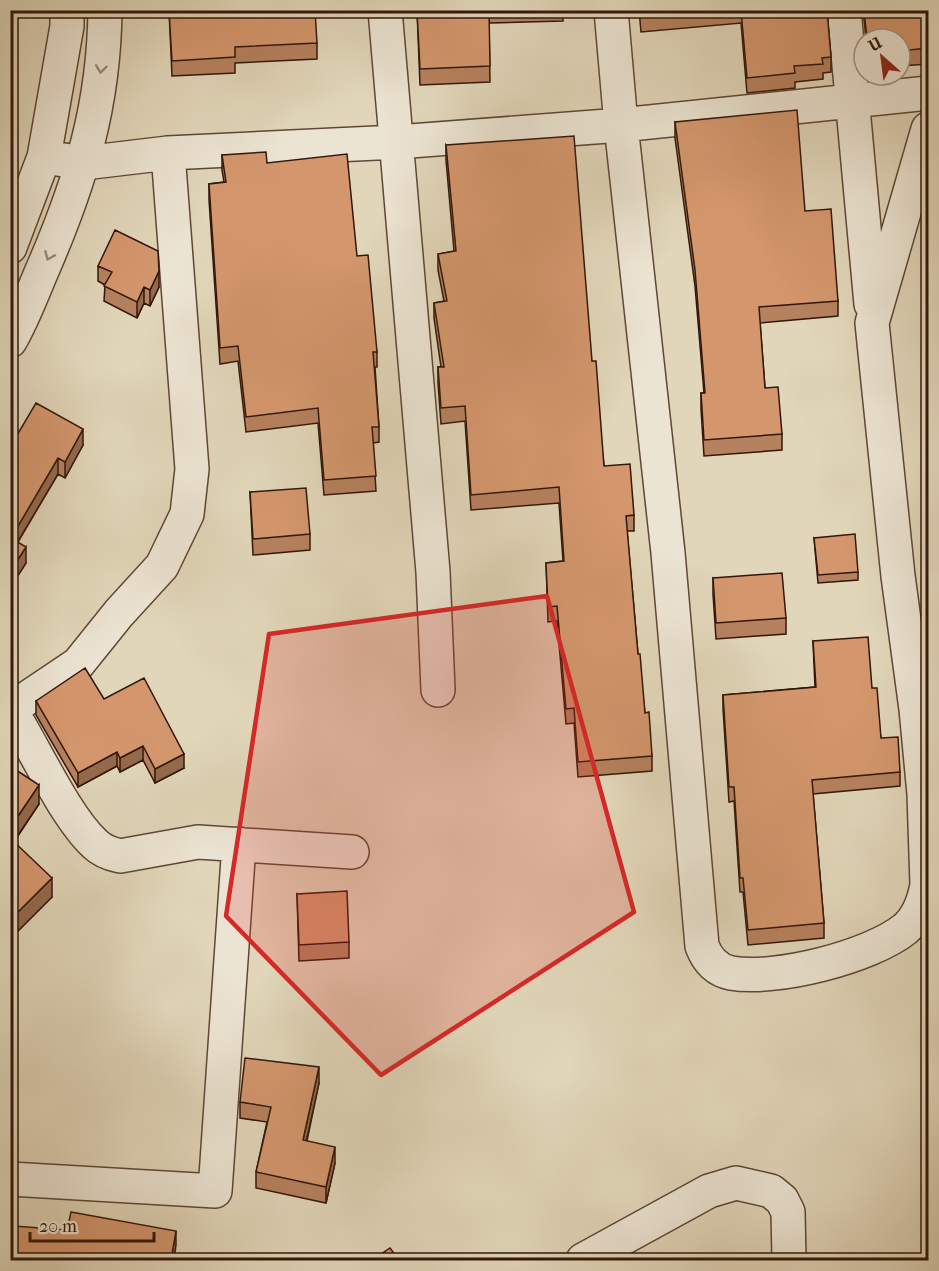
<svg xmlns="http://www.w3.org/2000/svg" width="939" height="1271" font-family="'IM FELL French Canon',serif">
<rect width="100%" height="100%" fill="#e1d6b9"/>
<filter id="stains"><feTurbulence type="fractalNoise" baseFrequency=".00333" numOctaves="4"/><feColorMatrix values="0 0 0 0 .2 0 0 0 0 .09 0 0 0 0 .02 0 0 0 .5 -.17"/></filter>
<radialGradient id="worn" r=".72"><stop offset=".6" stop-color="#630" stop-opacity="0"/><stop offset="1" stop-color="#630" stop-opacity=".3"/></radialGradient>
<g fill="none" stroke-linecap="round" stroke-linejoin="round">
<!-- minor casing -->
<g stroke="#5e4736" stroke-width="36">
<path id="minor" d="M 385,10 L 433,572 L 438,690
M 611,10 L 621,125 L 668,553 L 702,946 C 707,959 716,970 731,973 C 775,981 870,957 905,929 C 919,917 924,901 927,885 L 924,794 L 916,709 L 898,576 L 872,323 L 928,129
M 844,10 L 871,304
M 44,157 L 84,163 L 168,153 L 397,142 L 621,125 L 928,93
M 10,247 L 44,157 L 67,26 L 67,10
M 10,341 C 24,317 33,291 44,266 C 81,180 104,105 105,10
M 10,709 C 34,747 64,815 95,844 C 102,851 111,854 120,856 L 198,842 L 352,852
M 11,709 L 78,664 L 119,613 L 162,566 L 187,514 L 192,469 L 168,153
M 10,1179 L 215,1191 L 239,844
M 583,1260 L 709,1191 L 736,1183 L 771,1191 L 782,1200 L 788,1212 L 789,1260"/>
</g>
<!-- minor -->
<use href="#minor" stroke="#ece4d2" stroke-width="33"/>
</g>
<!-- wall -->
<path fill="#b6815e" stroke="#32170a" stroke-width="1.5" d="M 169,10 L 317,43 L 317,59 L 235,63 L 235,73 L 172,76 Z
M 417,10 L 563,10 L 563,21 L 489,23 L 490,82 L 420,85 Z
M 639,10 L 827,10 L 831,57 L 831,72 L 823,73 L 823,79 L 795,82 L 795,88 L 747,93 L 741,23 L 641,32 Z
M 863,10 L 928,10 L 928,64 L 900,66 L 900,39 L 866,39 Z
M 675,122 L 805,211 L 838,301 L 838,316 L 760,323 L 765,388 L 782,434 L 782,450 L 704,456 L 701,409 L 701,393 L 704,393 L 695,286 L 675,138 Z
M 446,145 L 592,361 L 604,466 L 634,515 L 634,531 L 627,531 L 638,654 L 645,713 L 652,756 L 652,771 L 578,777 L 574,723 L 566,724 L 557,621 L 548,622 L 546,563 L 563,561 L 559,503 L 471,510 L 465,421 L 441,424 L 438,383 L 438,367 L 441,367 L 434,318 L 434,303 L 444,301 L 438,270 L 438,254 L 454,251 L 446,160 Z
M 222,155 L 267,163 L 357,256 L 377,352 L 377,367 L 375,367 L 379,427 L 379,442 L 373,443 L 376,491 L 324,495 L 318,423 L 246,432 L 238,361 L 220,364 L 209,200 L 209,184 L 224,182 L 222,170 Z
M 98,266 L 159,287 L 150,306 L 144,303 L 137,318 L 104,301 L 105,285 L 98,281 Z
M 83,445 L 65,478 L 58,474 L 18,542 L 26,563 L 10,588 L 10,447 Z
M 250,492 L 310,534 L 310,550 L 253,555 Z
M 814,538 L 858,572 L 858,580 L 818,583 Z
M 713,578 L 786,618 L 786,634 L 716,639 L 713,594 Z
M 813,641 L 872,688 L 881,738 L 900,772 L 900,786 L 813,794 L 824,923 L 824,938 L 748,945 L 743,892 L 740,892 L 734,801 L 729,802 L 723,709 L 723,695 L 815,687 Z
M 104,699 L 184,768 L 155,783 L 143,760 L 120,772 L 117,766 L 78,787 L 36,715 L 36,701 Z
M 10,766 L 39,804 L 14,842 L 52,897 L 13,936 L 10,933 Z
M 297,894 L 349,942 L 349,958 L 299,961 Z
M 319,1083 L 307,1141 L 335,1163 L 326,1203 L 256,1188 L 256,1172 L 267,1122 L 240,1118 L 240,1102 Z"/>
<!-- shaded-wall -->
<path fill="#94694c" stroke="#32170a" stroke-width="1.5" d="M 159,271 L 159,287 L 150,306 L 150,290 Z
M 144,287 L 144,303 L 137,318 L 137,302 Z
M 83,429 L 83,445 L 65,478 L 65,462 Z
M 58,458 L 58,474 L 11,553 L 11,538 Z
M 26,547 L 26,563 L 10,588 L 10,572 Z
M 143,746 L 143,760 L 120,772 L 120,758 Z
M 117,752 L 117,766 L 78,787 L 78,773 Z
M 184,754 L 184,768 L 155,783 L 155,769 Z
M 39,785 L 39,804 L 10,847 L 10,828 Z
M 52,878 L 52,897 L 13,936 L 13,917 Z
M 319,1067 L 319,1083 L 303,1156 L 303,1140 Z
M 335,1147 L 335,1163 L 326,1203 L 326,1187 Z
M 176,1231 L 176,1245 L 174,1260 L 171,1260 Z"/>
<!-- building -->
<path fill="#d4966d" stroke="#32170a" stroke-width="1.5" d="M 169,10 L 315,10 L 317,43 L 235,47 L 235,57 L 172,61 Z
M 417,10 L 489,10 L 490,66 L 420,69 Z
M 641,10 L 714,10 L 641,16 Z
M 741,10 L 827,10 L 831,57 L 822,58 L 823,64 L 794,66 L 795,73 L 747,78 Z
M 864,10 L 928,10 L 928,48 L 900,51 L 900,39 L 867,39 Z
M 797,110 L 805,211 L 831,209 L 838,301 L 759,307 L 765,388 L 778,387 L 782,434 L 704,440 L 701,393 L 705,393 L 695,270 L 675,122 Z
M 574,136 L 592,361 L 596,361 L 604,466 L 630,464 L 634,515 L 626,516 L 638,654 L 640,654 L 645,713 L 649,712 L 652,756 L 578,762 L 574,708 L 566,709 L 557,606 L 548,607 L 546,563 L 564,561 L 559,487 L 471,495 L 465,406 L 441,408 L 438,367 L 444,367 L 434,303 L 447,301 L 438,254 L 456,251 L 446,145 Z
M 266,152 L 267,163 L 347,154 L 357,256 L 368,255 L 377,352 L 373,352 L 379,427 L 372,427 L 376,476 L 324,480 L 318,408 L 246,417 L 238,346 L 220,348 L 209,184 L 226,182 L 222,155 Z
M 115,230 L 158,251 L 159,271 L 150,290 L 144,287 L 137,302 L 104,286 L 112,272 L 98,266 Z
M 36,403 L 83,429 L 65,462 L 58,458 L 11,538 L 26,547 L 10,572 L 10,447 Z
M 306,488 L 310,534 L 253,539 L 250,492 Z
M 855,534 L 858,572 L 818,575 L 814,538 Z
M 782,573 L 786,618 L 716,623 L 713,578 Z
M 868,637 L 872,688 L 877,688 L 881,738 L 898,737 L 900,772 L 812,780 L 824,923 L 748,930 L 743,878 L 740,878 L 734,787 L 729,787 L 723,695 L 816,687 L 813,641 Z
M 85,668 L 104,699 L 144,678 L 184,754 L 155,769 L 143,746 L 120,758 L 117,752 L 78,773 L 36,701 Z
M 10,766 L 39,785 L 10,828 Z
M 10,838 L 52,878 L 13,917 L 10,914 Z
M 347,891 L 349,942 L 299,945 L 297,894 Z
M 245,1058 L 319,1067 L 303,1140 L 335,1147 L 326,1187 L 256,1172 L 271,1107 L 240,1102 Z
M 71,1212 L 176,1231 L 171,1260 L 11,1260 L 14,1226 L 67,1230 Z
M 390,1248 L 399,1260 L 372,1260 Z"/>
<!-- one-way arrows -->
<defs><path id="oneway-chevron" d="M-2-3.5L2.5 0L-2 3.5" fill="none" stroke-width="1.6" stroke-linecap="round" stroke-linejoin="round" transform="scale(1.5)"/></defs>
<g stroke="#988878">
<use href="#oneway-chevron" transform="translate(101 69) rotate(97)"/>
<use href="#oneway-chevron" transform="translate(49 256) rotate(113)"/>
</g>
<!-- marked area -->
<path fill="#d62828" fill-opacity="0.2" stroke="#d62828" stroke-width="4.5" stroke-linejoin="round" d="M 547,596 L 634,912 L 381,1075 L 226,916 L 269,634 Z"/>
<!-- margin -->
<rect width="939" height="1271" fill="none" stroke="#e1d6b9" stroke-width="36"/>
<rect x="12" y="12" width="915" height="1247" fill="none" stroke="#32170a" stroke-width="3"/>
<rect x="18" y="18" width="903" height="1235" fill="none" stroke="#32170a" stroke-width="1.5"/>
<!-- north arrow -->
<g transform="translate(882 57) rotate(332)"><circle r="28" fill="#ece4d2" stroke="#a29282" stroke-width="1.5"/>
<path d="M0-4.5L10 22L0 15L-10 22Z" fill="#8f2418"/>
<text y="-9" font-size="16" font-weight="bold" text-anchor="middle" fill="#32170a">U</text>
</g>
<!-- scale -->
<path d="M30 1232v9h124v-9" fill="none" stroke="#32170a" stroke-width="3"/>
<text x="39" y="1232" font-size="18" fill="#32170a" stroke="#ece4d2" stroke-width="4.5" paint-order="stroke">20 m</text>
<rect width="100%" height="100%" filter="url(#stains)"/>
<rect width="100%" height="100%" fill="url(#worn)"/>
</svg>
